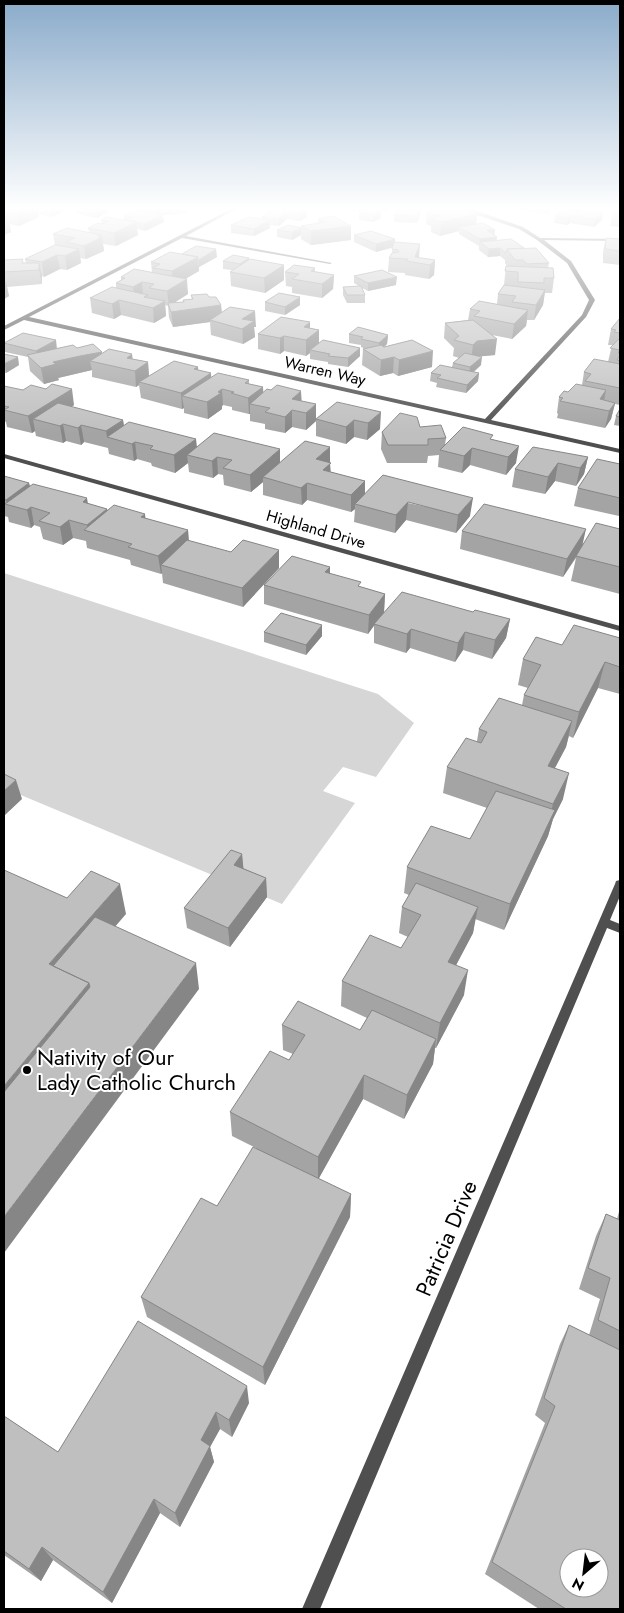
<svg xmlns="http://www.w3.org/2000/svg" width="624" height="1613" font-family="Jost,sans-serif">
<rect width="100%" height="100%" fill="#fff"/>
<!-- green -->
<path fill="#d6d6d6" d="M 4,573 L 378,694 L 414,723 L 376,777 L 343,767 L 323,791 L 355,803 L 282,904 L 4,788 Z"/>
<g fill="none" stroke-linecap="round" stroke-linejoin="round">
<!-- street -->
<path fill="#4f4f4f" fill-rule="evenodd" d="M 233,208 L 238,208 L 186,236 L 332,263 L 330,264 L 182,238 L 29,317 L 485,419 L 582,315 L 589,300 L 567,263 L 537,240 L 519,229 L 456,208 L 463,208 L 480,212 L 523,227 L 540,238 L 620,239 L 620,241 L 544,240 L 571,261 L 595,300 L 586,317 L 491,420 L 620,449 L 620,453 L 24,320 L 4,330 L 4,326 Z
M 4,454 L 620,626 L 620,631 L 4,458 Z
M 620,880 L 620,896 L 610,920 L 620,924 L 620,933 L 607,928 L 320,1609 L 302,1609 L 615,884 L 616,881 Z"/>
</g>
<!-- wall -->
<path fill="#a4a4a4" d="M 4,208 L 62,208 L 63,212 L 51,217 L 38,214 L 39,217 L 19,226 L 9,224 L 11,232 L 4,235 Z
M 76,208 L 107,208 L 108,212 L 97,218 L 77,214 Z
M 134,208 L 186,208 L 186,213 L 163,215 L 164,222 L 145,231 L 137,229 L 138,235 L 116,246 L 103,244 L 104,251 L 86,259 L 80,258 L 81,263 L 67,270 L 60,269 L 44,277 L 42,276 L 42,284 L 7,287 L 9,296 L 4,299 L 4,260 L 26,263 L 25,259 L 55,245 L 53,234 L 89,232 L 88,228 L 102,224 L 101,220 L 124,220 L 124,216 L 135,210 Z
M 299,208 L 307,210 L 307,217 L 300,221 L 287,219 L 279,226 L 270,225 L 270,228 L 254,236 L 231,233 L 231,225 L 262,219 L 262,217 L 267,214 L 267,210 Z
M 349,208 L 392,208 L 383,212 L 381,212 L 381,218 L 373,222 L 359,220 L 359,212 L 360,212 L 348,210 Z
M 421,208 L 420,215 L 417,223 L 394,222 L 394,215 Z
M 517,208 L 550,208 L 550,211 L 547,214 L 517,210 Z
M 620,208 L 620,227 L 610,226 L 613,212 Z
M 427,211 L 477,214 L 476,224 L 497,237 L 496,240 L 524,248 L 549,263 L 548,268 L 554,278 L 552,293 L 545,293 L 543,305 L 534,320 L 527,320 L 526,326 L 512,339 L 492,335 L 495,355 L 480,356 L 481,365 L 474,372 L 479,373 L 478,381 L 466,393 L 436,387 L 437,383 L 430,381 L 431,373 L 452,367 L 453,363 L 459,358 L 453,356 L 454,348 L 444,338 L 445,323 L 468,320 L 470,309 L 497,304 L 498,294 L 504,285 L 506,266 L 507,266 L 505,263 L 505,260 L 500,256 L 488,257 L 479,250 L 479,246 L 459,234 L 459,231 L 440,236 L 431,232 L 431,226 L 426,224 Z
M 603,213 L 602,220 L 594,227 L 570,223 L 567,225 L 554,223 L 555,216 Z
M 333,216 L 351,240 L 311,245 L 301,239 L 301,235 L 292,240 L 277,237 L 277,230 L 301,227 L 301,226 L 318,223 L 318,219 Z
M 354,235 L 395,239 L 395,242 L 419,258 L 435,260 L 434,275 L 429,279 L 405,275 L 405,273 L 388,272 L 389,258 L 392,253 L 392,247 L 376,252 L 354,242 Z
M 606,238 L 620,239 L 620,265 L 603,263 L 603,252 Z
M 182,254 L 217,257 L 199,267 L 199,271 L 185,279 L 188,294 L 174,303 L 183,302 L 183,300 L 192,299 L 191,295 L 209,297 L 221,305 L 222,312 L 256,327 L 254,327 L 255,337 L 243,344 L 211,335 L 210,322 L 173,327 L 169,318 L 168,306 L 165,305 L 166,316 L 154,323 L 121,315 L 114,319 L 92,313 L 90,298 L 116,288 L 116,283 L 121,280 L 121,277 L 152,273 L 151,262 Z
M 249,258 L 249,260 L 284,265 L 284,280 L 265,293 L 231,286 L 230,272 L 232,270 L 223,269 L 223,261 Z
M 315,268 L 315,272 L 334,275 L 333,289 L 322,298 L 292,293 L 292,287 L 286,286 L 285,272 Z
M 354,276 L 396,285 L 368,291 L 362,288 L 365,295 L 365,303 L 347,303 L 343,295 L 343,287 L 360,287 L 354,283 Z
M 265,302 L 300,305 L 285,315 L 265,311 Z
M 620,318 L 620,405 L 615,404 L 611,419 L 605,428 L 557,418 L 558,414 L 557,413 L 559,397 L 582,385 L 584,372 L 608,362 L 612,345 L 608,345 L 611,329 Z
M 310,328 L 319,330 L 319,344 L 360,356 L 348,367 L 328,364 L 328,362 L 310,359 L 310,353 L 306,356 L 284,351 L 280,354 L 258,349 L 258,334 Z
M 349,334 L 388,335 L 387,344 L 384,347 L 432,367 L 398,376 L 393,373 L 380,376 L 362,365 L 363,349 L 366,349 L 361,347 L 361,345 L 349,343 Z
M 4,343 L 57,348 L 77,348 L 148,362 L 149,376 L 198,367 L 198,370 L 211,373 L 211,378 L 249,380 L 249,384 L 263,387 L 263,393 L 302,401 L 316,419 L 337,402 L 380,429 L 367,440 L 354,437 L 346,444 L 316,436 L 316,421 L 306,430 L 292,427 L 285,433 L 265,429 L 265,424 L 250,421 L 250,414 L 249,414 L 232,410 L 232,407 L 223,405 L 222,406 L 222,409 L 208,419 L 184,413 L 184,408 L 182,409 L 141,398 L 139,385 L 136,387 L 92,377 L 92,370 L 58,378 L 59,380 L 44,384 L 30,371 L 28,357 L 5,352 Z
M 4,354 L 19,365 L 6,373 L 4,372 Z
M 4,386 L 74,405 L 71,407 L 123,420 L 124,425 L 197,447 L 280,463 L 330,463 L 331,472 L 365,481 L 365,494 L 470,516 L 456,533 L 406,520 L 395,533 L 354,522 L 355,509 L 351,512 L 307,500 L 302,505 L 263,495 L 263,482 L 251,492 L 224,485 L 223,475 L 218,474 L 213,478 L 189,472 L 188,463 L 175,473 L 152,466 L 151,463 L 137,459 L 134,461 L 109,454 L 108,448 L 84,442 L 81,445 L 66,441 L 63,443 L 36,436 L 35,431 L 32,433 L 7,427 L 6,422 L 4,421 Z
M 620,409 L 620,426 L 614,425 L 616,416 Z
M 420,427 L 446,438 L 445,445 L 493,439 L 516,463 L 506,475 L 470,465 L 462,473 L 438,467 L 439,455 L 428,456 L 427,463 L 387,463 L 381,449 L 382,432 Z
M 588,457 L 584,474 L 576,486 L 555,481 L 545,494 L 512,487 L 515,469 Z
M 620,464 L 620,513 L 619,516 L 574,506 L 578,488 Z
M 4,476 L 29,483 L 30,486 L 107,509 L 108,511 L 146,519 L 188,530 L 189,541 L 279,568 L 243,607 L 163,583 L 162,573 L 161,574 L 131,565 L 130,560 L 87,548 L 86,541 L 73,538 L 63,545 L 43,539 L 40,527 L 34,525 L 31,528 L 9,522 L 8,517 L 4,516 Z
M 620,529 L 620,594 L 571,581 L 576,558 L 563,577 L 460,549 L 462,531 L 583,544 Z
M 330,574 L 361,587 L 385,594 L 384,612 L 473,612 L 510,619 L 506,638 L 492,659 L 463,650 L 455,662 L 410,648 L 406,653 L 374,643 L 374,625 L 368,634 L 264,604 L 264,585 Z
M 264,632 L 322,636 L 306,655 L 264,642 Z
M 620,638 L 620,694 L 598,688 L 573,738 L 569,736 L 566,747 L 555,768 L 563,799 L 553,819 L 548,836 L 504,930 L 475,919 L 473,933 L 456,965 L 464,995 L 436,1048 L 435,1048 L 433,1064 L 404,1119 L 363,1099 L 318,1179 L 351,1194 L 350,1217 L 265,1385 L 147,1317 L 141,1297 L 217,1206 L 256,1148 L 232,1136 L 230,1112 L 289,1060 L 293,1054 L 283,1050 L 282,1025 L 360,1030 L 367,1018 L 341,1006 L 342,981 L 401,948 L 408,937 L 399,933 L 402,907 L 409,895 L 404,893 L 407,867 L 470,839 L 487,808 L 443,793 L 447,767 L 477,741 L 479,729 L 522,705 L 524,695 L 528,688 L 518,685 L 523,659 L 562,645 Z
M 242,854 L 243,868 L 266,878 L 267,897 L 230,947 L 187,928 L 184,908 Z
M 620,1208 L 620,1609 L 539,1609 L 485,1574 L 545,1423 L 535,1415 L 560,1344 L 569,1325 L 589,1335 L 600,1299 L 579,1289 L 596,1236 L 606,1214 L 617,1219 Z
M 249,1403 L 232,1437 L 220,1429 L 210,1447 L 214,1462 L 180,1527 L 160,1513 L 112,1603 L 53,1560 L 41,1581 L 4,1555 L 4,1416 L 58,1452 Z"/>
<!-- shaded-wall -->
<path fill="#868686" d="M 27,208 L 37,208 L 39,217 L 19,226 L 17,212 Z
M 50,208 L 62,208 L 63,212 L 51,217 Z
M 101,208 L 107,208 L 108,212 L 97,218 L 96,211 Z
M 134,208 L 143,208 L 144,211 L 135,213 Z
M 153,208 L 186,208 L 186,213 L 153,216 Z
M 383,208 L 392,208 L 383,212 Z
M 421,208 L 420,215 L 417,223 L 417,216 Z
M 548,208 L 550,208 L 550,211 L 547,214 Z
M 307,210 L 307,217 L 300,221 L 300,214 Z
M 381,210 L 381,218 L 373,222 L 373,215 Z
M 7,211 L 11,232 L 4,235 L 4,212 Z
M 287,212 L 287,219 L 279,226 L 278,219 Z
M 603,213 L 602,220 L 594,227 L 595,219 Z
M 477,214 L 476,227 L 459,227 L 459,231 L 440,236 L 441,222 Z
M 163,215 L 164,222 L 145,231 L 144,224 Z
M 571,215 L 570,223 L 567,225 L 568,218 Z
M 269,220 L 270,228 L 254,236 L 254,229 Z
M 136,222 L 138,235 L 116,246 L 114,233 Z
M 351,226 L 351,240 L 311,245 L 311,231 Z
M 301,228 L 301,235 L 292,240 L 292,232 Z
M 487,230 L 495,230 L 494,237 Z
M 101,235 L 101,237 L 102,237 L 104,251 L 86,259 L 84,246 Z
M 497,237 L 496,244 L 480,242 L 479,246 L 480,239 Z
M 395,239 L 395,247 L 376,252 L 376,244 Z
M 420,244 L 419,258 L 415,257 Z
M 500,248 L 500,256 L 488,257 L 489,249 Z
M 79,249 L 81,263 L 67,270 L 65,256 Z
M 216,249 L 217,257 L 199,267 L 199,260 Z
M 57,255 L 60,269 L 44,277 L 42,262 Z
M 198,257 L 199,271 L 173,286 L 172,271 Z
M 249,258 L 249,266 L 240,272 L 240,264 Z
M 435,260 L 434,275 L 429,279 L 430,265 Z
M 39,263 L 42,277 L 42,284 L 39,270 Z
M 284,265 L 284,280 L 265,293 L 264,278 Z
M 334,275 L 333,289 L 322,298 L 322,284 Z
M 397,277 L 396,285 L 368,291 L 368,283 Z
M 187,279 L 188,294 L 169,306 L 167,291 Z
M 6,282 L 9,296 L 4,299 L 4,283 Z
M 142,282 L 143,296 L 135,301 L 133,287 Z
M 545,290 L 543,305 L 534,320 L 536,305 Z
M 300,297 L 300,305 L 285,315 L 285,307 Z
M 119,300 L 121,315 L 114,319 L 112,304 Z
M 165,301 L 166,316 L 154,323 L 153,308 Z
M 221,305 L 222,320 L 210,320 L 210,322 L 173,327 L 171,312 Z
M 528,310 L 526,326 L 512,339 L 514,324 Z
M 255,311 L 256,327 L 254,327 L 255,337 L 243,344 L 242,319 Z
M 310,322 L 310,337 L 319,330 L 319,346 L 310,350 L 310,353 L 306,356 L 306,340 L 304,327 Z
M 388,335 L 387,344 L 379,351 L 379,343 Z
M 284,336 L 284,351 L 280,354 L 280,338 Z
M 497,339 L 495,355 L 475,357 L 471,360 L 473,345 L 477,341 Z
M 56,340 L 57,349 L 38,360 L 36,351 Z
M 360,348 L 360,356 L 348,367 L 348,358 Z
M 433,351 L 432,367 L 398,376 L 399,360 Z
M 102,352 L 103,364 L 90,361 L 92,370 L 58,378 L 59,380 L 44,384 L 41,368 L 53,362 L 80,356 Z
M 132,354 L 134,370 L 127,358 Z
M 18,357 L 19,365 L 6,373 L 5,364 Z
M 394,357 L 393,373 L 380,376 L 381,360 Z
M 482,357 L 481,365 L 469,375 L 470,367 Z
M 148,362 L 149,378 L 139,382 L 139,385 L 136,387 L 135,371 Z
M 198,367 L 199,381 L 211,373 L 212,389 L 182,396 L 184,408 L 182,409 L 181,393 L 194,369 Z
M 479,373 L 478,381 L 466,393 L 467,385 Z
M 263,387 L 264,404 L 250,404 L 250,414 L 249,414 L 248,398 Z
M 72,389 L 74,405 L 48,423 L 33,419 L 35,431 L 32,433 L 28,416 Z
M 222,389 L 223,405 L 222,406 L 222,409 L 208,419 L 207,402 L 218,392 Z
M 606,390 L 603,407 L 600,399 Z
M 301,391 L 302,407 L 292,410 L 292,427 L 285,433 L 285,417 L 292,399 Z
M 615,403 L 611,419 L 605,428 L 609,411 Z
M 316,404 L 316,421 L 306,430 L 306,413 Z
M 381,412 L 380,429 L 367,440 L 368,423 Z
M 123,420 L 125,437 L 107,437 L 106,431 Z
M 354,420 L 354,437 L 346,444 L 346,427 Z
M 63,424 L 66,441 L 63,443 L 60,426 Z
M 81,425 L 84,442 L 81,445 L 78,428 Z
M 196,439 L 198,456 L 187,455 L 188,463 L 175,473 L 174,455 Z
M 135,442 L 137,459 L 134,461 L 132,444 Z
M 519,446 L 516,463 L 506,475 L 508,457 Z
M 330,447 L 330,481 L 323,487 L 323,471 L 316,459 Z
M 472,448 L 470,465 L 462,473 L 464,456 Z
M 280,449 L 280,466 L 263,477 L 263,482 L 251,492 L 250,475 Z
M 217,457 L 218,474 L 213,478 L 212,461 Z
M 588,457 L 584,474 L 576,486 L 580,468 Z
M 558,463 L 555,481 L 545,494 L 548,477 Z
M 365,481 L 365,499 L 355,504 L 355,509 L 351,512 L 351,495 Z
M 29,483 L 33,501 L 7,504 L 6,500 Z
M 307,483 L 307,500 L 302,505 L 301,488 Z
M 87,498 L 90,516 L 83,502 Z
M 473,498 L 470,516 L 456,533 L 458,515 Z
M 408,502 L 406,520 L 395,533 L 396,515 Z
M 31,507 L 34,525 L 31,528 L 27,510 Z
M 107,509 L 110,527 L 88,531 L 87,525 Z
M 145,514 L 147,532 L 141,517 Z
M 69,520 L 73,538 L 63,545 L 60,527 Z
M 586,529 L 582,547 L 563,577 L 567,559 Z
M 188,530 L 189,548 L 161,565 L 162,573 L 161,574 L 158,556 Z
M 279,550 L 279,568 L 243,607 L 242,588 Z
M 330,567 L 330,585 L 325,572 Z
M 385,594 L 384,612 L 368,634 L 369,615 Z
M 510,619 L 506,638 L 492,659 L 495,640 Z
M 322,625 L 322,636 L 306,655 L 306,645 Z
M 411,629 L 410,648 L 406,653 L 407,634 Z
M 465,632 L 463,650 L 455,662 L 458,643 Z
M 605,662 L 598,688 L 573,738 L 579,712 Z
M 572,721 L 566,747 L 542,792 L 548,766 Z
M 569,773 L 563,799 L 553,819 L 548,836 L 504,930 L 510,904 L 548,823 L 553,804 Z
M 16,780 L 22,799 L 4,816 L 4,791 Z
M 242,854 L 244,874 L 234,865 Z
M 266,878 L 267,897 L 230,947 L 228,928 Z
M 120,884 L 126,914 L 71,978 L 49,964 Z
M 478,907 L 473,933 L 444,988 L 448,962 Z
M 196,963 L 199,989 L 4,1253 L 4,1217 Z
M 468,970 L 464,995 L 436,1048 L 440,1023 Z
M 89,983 L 96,1012 L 4,1128 L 4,1086 Z
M 436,1039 L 433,1064 L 404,1119 L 407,1095 Z
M 364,1075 L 363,1099 L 318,1180 L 318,1157 Z
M 351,1194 L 350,1217 L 265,1385 L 263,1367 Z
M 247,1386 L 249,1403 L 232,1437 L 229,1420 Z
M 216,1412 L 220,1429 L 210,1447 L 214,1462 L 180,1527 L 175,1513 L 201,1440 Z
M 154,1499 L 160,1513 L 112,1603 L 103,1592 Z
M 42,1547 L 53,1560 L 41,1581 L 29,1569 Z"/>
<!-- building -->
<path fill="#bfbfbf" stroke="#868686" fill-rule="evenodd" d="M 4,208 L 27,208 L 17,212 L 7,211 L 4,212 Z
M 81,208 L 101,208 L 96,211 Z
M 269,208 L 297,208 L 307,210 L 300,214 L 287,212 L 278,219 L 262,217 L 272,210 L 267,210 Z
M 366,208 L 368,208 L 381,210 L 373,215 L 359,212 Z
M 397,208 L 421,208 L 417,216 L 394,215 Z
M 440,208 L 464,208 L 477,214 L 441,222 L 432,219 L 440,216 L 427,211 Z
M 566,208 L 568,208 L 603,213 L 595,219 L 571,215 L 568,218 L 555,216 Z
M 618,208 L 620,208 L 620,213 L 613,212 Z
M 136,210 L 163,215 L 144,224 L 127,220 L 133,217 L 124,216 Z
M 333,216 L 351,226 L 311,231 L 301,226 L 325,222 L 318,219 Z
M 107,217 L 136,222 L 114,233 L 88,228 L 98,223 L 102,224 L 109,221 L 101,220 Z
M 249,217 L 269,220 L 254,229 L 231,225 Z
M 483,223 L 495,230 L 487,230 L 497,237 L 480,239 L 459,227 Z
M 288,225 L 302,228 L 292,232 L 277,230 Z
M 67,228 L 101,235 L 98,236 L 102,237 L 84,246 L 66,242 L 75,238 L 53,234 Z
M 371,231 L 395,239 L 376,244 L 354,235 Z
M 606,238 L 620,239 L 620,251 L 605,249 Z
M 511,239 L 524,248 L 507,249 L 506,253 L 500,248 L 489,249 L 480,242 Z
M 394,242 L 420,244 L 415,257 L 435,260 L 430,265 L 406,261 L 408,259 L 389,258 L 392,253 L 399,252 L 398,250 L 392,249 Z
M 55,245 L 79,249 L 65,256 L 57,255 L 42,262 L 25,259 Z
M 196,246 L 216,249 L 199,260 L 198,260 L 198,257 L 182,254 Z
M 536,248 L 549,263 L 527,264 L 523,260 L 515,260 L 507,249 Z
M 170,252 L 198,257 L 172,271 L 153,268 L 160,264 L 151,262 Z
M 233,255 L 249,258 L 240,264 L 223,261 Z
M 23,259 L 22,263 L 39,263 L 39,270 L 4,272 L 4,260 Z
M 250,259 L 284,265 L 264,278 L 230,272 Z
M 294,265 L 315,268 L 311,271 L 334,275 L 322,284 L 292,279 L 299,274 L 285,272 Z
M 506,266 L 553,268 L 554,278 L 544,278 L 544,283 L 518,282 L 518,272 L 505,271 Z
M 134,269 L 187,279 L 167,291 L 149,288 L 154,284 L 142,282 L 133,287 L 116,283 L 125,278 L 121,277 Z
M 382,270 L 397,277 L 368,283 L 354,276 Z
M 504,285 L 545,290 L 536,305 L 512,302 L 516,296 L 498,294 Z
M 361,286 L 365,295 L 347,295 L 343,287 Z
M 112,287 L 148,295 L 144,297 L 165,301 L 153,308 L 119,300 L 112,304 L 90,298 Z
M 279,293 L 300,297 L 285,307 L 265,302 Z
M 207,294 L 209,297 L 216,297 L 221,305 L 171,312 L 168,303 L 184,302 L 183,300 L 193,299 L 191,295 Z
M 479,301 L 528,310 L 514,324 L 474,316 L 480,311 L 470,309 Z
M 230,307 L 255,311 L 242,319 L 254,321 L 242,329 L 210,320 Z
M 281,317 L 310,322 L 304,327 L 319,330 L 306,340 L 284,336 L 280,338 L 258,334 Z
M 620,318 L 620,333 L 614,332 L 616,330 L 611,329 Z
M 473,320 L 497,339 L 477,341 L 473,345 L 454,340 L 459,336 L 445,323 Z
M 358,327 L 388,335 L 379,343 L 361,339 L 363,337 L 349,334 Z
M 23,333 L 56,340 L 36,351 L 4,343 Z
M 619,339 L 620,339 L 620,353 L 618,353 L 620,350 L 610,348 Z
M 323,340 L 360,348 L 348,358 L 328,356 L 330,354 L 310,350 Z
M 412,340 L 433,351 L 399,360 L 394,357 L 381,360 L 363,349 L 381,345 L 384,347 Z
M 93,344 L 102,352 L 80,356 L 53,362 L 56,364 L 41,368 L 27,355 L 73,345 L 77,348 Z
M 109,349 L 132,354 L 127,358 L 148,362 L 135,371 L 90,361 Z
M 465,353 L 482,357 L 470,367 L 453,363 Z
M 4,354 L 18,357 L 4,364 Z
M 620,356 L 620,361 L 617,360 Z
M 594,359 L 620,364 L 620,388 L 585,381 L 591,374 L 584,372 Z
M 174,361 L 198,367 L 194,369 L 211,373 L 181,393 L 139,382 Z
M 440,365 L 479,373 L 467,385 L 437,378 L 441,375 L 431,373 Z
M 218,373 L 249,380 L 245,383 L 263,387 L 248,398 L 231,393 L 234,392 L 222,389 L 218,392 L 221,393 L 207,402 L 182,396 Z
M 52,384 L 72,389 L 28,416 L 4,410 L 9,407 L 4,406 L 4,386 L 23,390 L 31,385 L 46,389 Z
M 576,384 L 606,390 L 600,399 L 615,403 L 609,411 L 560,401 L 563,398 L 559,397 L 564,391 L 568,392 Z
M 277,385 L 301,391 L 292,399 L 316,404 L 306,413 L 292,410 L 285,417 L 265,412 L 270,408 L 250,404 L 267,389 L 271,390 Z
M 337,402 L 381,412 L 368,423 L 354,420 L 346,427 L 316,419 Z
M 58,403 L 123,420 L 106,431 L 81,425 L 78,428 L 63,424 L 60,426 L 33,419 Z
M 620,409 L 620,417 L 616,416 Z
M 400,413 L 417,417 L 420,427 L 441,425 L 446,438 L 428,439 L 428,445 L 388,445 L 382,432 Z
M 129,422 L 196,439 L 174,455 L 150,449 L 153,446 L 135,442 L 132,444 L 107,437 Z
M 463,427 L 493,435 L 490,439 L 519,446 L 508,457 L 472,448 L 464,456 L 440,450 Z
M 214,433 L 280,449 L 250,475 L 223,468 L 232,460 L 217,457 L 212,461 L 187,455 Z
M 305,441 L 330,447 L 316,459 L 331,463 L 323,470 L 365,481 L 351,495 L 307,483 L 301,488 L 263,477 Z
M 533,447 L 588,457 L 580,468 L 558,463 L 548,477 L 515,469 Z
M 597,459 L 620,464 L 620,498 L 578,488 Z
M 383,475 L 473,498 L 458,515 L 408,502 L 396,515 L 355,504 Z
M 4,476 L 29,483 L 6,500 L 4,499 Z
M 33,484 L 87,498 L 83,502 L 107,509 L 87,525 L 69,520 L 60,527 L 39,521 L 50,513 L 31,507 L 27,510 L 5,504 Z
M 484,504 L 586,529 L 567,559 L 462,531 Z
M 114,505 L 145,514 L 141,517 L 188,530 L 158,556 L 128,547 L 132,544 L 84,530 Z
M 596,523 L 620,529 L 620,567 L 576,556 Z
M 187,540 L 231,552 L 243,540 L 279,550 L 242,588 L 161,565 Z
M 292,556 L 330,567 L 325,572 L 361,582 L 358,586 L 385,594 L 369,615 L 264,585 Z
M 402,592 L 473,612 L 475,610 L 510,619 L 495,640 L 465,632 L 458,643 L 411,629 L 407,634 L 374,624 Z
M 281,613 L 322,625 L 306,645 L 264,632 Z
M 574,625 L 620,638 L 620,667 L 605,662 L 579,712 L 524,695 L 541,665 L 523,659 L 536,637 L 562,645 Z
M 499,698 L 572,721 L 548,766 L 569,773 L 553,804 L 447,767 L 466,738 L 481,743 L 487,732 L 479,729 Z
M 4,774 L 16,780 L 4,791 Z
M 496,791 L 555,810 L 510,904 L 407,867 L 431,826 L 470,839 Z
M 231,850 L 242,854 L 234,865 L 266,878 L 228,928 L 184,908 Z
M 4,870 L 67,898 L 91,871 L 120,884 L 49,964 L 89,983 L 4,1086 Z
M 416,883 L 478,907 L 448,962 L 468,970 L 440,1023 L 342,981 L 370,935 L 401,948 L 421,915 L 402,907 Z
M 95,917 L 196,963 L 4,1217 L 4,1092 L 90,987 L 89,983 L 53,966 Z
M 298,1001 L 360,1030 L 372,1010 L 436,1039 L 407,1095 L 364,1075 L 318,1157 L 230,1112 L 270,1051 L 289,1060 L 305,1035 L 282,1025 Z
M 253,1147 L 351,1194 L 263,1367 L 141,1297 L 201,1198 L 217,1206 Z
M 606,1214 L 620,1220 L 620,1331 L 598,1320 L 610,1278 L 588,1268 Z
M 138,1321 L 247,1386 L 229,1420 L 216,1412 L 201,1440 L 210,1446 L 175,1513 L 154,1499 L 103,1592 L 42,1547 L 29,1569 L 4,1551 L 4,1416 L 58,1452 Z
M 569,1325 L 620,1350 L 620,1609 L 566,1609 L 492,1562 L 555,1406 L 544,1398 ZM 569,1558 L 599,1558 L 599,1588 L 569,1588 Z"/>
<!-- sky -->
<linearGradient id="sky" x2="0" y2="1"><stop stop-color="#8aabca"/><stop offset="0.48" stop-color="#fff"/><stop offset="1" stop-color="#fff" stop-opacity="0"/></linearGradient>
<rect width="624" height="434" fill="url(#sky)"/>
<!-- markers -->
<circle fill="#000" stroke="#fff" stroke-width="2" cx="27" cy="1070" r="5"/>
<g text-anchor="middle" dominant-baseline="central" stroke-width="4" stroke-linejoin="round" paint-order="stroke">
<!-- far-street labels -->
<g font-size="16" fill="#000" stroke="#fff">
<text transform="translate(325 371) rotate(13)">Warren Way</text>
<text transform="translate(316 529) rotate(16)">Highland Drive</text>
</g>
<!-- near-poi labels -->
<g font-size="22" fill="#000" stroke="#fff" text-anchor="start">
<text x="37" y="1057">Nativity of Our<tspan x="37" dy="25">Lady Catholic Church</tspan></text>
</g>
<!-- near-street labels -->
<g font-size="22" fill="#000" stroke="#fff">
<text transform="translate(446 1238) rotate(-67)">Patricia Drive</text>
</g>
</g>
<!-- border -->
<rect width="624" height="1613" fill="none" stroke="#000000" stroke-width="10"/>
<!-- north arrow -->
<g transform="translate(584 1573) rotate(208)"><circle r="24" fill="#ffffff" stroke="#999999"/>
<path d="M0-4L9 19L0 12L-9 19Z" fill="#000000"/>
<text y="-8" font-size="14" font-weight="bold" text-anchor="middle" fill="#000000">N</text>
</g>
</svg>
